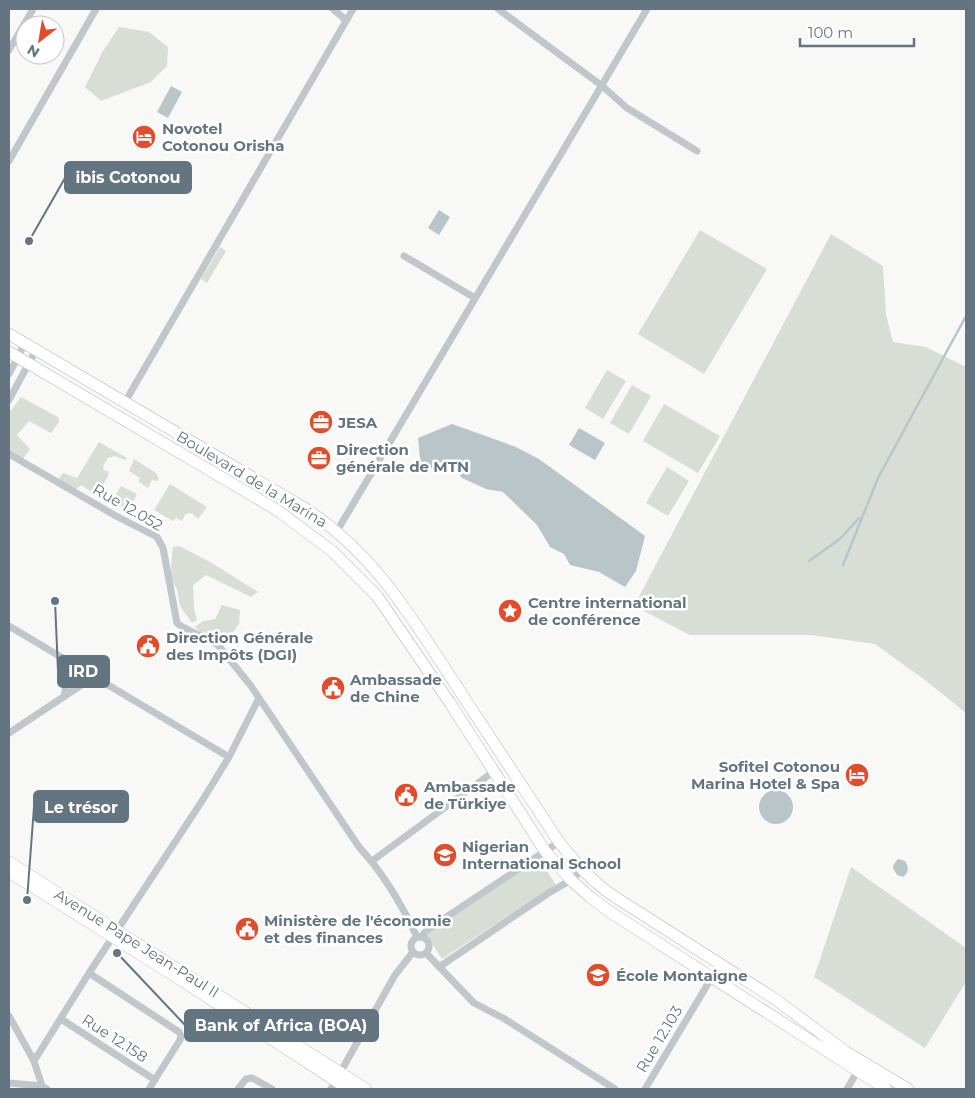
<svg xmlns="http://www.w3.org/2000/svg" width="975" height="1098" font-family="Montserrat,sans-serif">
<rect width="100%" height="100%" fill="#f8f8f6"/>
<!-- green -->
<path fill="#d8ddd5" d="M 119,27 L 149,32 L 168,47 L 167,66 L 151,82 L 101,101 L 85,87 L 103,51 Z
M 700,230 L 767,269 L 704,374 L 638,334 Z
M 831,234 L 883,266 L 886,315 L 893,342 L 926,347 L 966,367 L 966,713 L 925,680 L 875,644 L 812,635 L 690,635 L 634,606 Z
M 220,247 L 226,251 L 207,283 L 201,279 Z
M 607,370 L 626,381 L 603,419 L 585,408 Z
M 632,385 L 651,396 L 629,434 L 610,423 Z
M 21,397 L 58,417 L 59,422 L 51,433 L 29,421 L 17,435 L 30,449 L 22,460 L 9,452 L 9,413 Z
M 664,404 L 720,436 L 698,473 L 643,441 Z
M 99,442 L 127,458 L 125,460 L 115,456 L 108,458 L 103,466 L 104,470 L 109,472 L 108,476 L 97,495 L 81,485 L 76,489 L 58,480 L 63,473 L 77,478 Z
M 134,459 L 156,473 L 159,479 L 157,481 L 152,480 L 148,488 L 139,482 L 140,478 L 129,471 Z
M 667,467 L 689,481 L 668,516 L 646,503 Z
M 170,484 L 207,507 L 198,519 L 193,514 L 189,513 L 185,515 L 182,521 L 176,518 L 173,521 L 154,510 Z
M 121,486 L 137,494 L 129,510 L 112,502 Z
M 179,546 L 212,563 L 258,592 L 251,597 L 206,575 L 193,585 L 194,608 L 197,620 L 192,623 L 180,606 L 177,589 L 170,577 L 173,547 Z
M 222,605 L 240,610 L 239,624 L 224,646 L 200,632 L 195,627 L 203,621 L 215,619 Z
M 540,860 L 556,885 L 442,959 L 425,933 Z
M 851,867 L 966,948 L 966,982 L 925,1048 L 814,977 Z"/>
<!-- water -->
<path fill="#b9c5c9" d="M 171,86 L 182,92 L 168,118 L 157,112 Z
M 439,210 L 450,217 L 439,235 L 428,228 Z
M 452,424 L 516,447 L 539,459 L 645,536 L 636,571 L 625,587 L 599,572 L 570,565 L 564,554 L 550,547 L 537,525 L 503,492 L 486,489 L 462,478 L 452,464 L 441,462 L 430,469 L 421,469 L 418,438 Z
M 579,428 L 605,443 L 595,460 L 569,445 Z
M759 807a17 17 0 1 1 34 0a17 17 0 1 1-34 0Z
M 898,859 L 905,861 C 909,868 909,872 903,877 L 897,875 L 893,868 L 894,864 Z"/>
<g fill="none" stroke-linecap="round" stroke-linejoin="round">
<!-- stream -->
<path stroke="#b9c5c9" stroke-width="2.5" d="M 809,561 L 841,538 L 859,518
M 843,565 L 878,478 L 966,316"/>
<!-- primary casing -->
<g stroke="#b3b8bc" stroke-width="12">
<path id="primary" d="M 9,334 L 306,509 C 379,557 416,625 463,696 C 495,745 527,793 559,842 C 576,863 592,882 615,897 L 775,999 L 846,1052 L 908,1089
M 9,352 L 277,510 L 332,551 L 377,596 L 450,703 L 545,851 L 571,880 L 590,897 L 610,912 L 886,1089
M 9,862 L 366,1089
M 9,872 L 178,978 L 348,1089"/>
</g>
<!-- minor -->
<path stroke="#c1c6ca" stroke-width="7" d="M 333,9 L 346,20
M 498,9 L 601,85 L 627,108 L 697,151
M 9,50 L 33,9
M 9,161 L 96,9
M 404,256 L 475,298
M 9,374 L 25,343
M 9,400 L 36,350
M 125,402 L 353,9
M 9,454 L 116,516 L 157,537 L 163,548 L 177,623 L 181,626 L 218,645 L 251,686 L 259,698 L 229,757 L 202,801 L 89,973 L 34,1061
M 337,531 L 647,9
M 9,626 L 229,757
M 64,697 C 67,684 67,673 65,659
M 259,698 L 359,847 C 384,874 402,905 417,937
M 9,733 L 95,676
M 372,861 L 493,772
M411 946a9 9 0 1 1 18 0a9 9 0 1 1-18 0Z
M 421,937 L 427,930 L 559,842
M 426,953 L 474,1003 L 503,1018 L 615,1089
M 439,967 L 547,894 L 571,880 L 582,870
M 89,973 L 179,1032 L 181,1036 L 180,1040 L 149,1089
M 9,1016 L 34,1061 L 42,1086
M 61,1019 L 155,1080
M 9,1083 L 42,1086 L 47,1089
M 238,1089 L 246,1079 L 252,1078 L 272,1089
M 331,1089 L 395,975 L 413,952
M 645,1089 L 712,977
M 847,1089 L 857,1072"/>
<!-- primary -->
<use href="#primary" stroke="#fff" stroke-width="11"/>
</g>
<!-- icons -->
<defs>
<g id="hotel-disc" transform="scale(1.25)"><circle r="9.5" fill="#e34c2b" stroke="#fff"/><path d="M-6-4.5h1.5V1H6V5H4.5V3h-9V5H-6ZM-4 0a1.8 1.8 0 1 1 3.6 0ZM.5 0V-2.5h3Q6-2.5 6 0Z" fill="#fff"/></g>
<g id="office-disc" transform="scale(1.25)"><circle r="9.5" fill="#e34c2b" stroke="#fff"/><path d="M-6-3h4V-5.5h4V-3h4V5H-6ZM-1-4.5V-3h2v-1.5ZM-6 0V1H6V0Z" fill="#fff"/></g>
<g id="sight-disc" transform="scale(1.25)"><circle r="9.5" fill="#e34c2b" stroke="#fff"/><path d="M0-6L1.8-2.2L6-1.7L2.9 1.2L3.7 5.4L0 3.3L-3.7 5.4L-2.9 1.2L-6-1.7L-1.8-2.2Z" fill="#fff"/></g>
<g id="civic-disc" transform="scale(1.25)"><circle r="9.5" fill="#e34c2b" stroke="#fff"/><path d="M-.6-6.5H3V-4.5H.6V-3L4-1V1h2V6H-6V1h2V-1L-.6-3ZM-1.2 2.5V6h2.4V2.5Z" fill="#fff"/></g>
<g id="school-disc" transform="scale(1.25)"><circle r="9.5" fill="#e34c2b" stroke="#fff"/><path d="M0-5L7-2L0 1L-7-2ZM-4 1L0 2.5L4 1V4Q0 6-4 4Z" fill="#fff"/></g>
</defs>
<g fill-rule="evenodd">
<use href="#hotel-disc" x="144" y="137"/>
<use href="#office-disc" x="321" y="422"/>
<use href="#office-disc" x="319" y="458"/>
<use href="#sight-disc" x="510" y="611"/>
<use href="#civic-disc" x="148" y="646"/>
<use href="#civic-disc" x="333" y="688"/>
<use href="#hotel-disc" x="857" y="775"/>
<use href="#civic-disc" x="406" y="795"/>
<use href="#school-disc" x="445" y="855"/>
<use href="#civic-disc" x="247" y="929"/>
<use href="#school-disc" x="598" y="975"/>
</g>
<g text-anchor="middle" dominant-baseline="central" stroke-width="5" stroke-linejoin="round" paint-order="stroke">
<!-- poi labels -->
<g font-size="15" font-weight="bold" fill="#637581" stroke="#fff" text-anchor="start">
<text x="162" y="128">Novotel<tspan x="162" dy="17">Cotonou Orisha</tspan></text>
<text x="338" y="422">JESA</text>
<text x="336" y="449">Direction<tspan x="336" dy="17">générale de MTN</tspan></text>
<text x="528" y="602">Centre international<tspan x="528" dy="17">de conférence</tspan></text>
<text x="166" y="637">Direction Générale<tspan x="166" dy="17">des Impôts (DGI)</tspan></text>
<text x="350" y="679">Ambassade<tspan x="350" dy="17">de Chine</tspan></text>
<text x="840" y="766" text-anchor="end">Sofitel Cotonou<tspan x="840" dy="17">Marina Hotel &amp; Spa</tspan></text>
<text x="424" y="786">Ambassade<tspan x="424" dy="17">de Türkiye</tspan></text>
<text x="462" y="846">Nigerian<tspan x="462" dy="17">International School</tspan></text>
<text x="264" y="920">Ministère de l'économie<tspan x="264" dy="17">et des finances</tspan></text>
<text x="616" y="975">École Montaigne</text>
</g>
<!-- street labels -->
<g font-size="15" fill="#637581" stroke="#fff">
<text transform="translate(252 479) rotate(31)">Boulevard de la Marina</text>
<text transform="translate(128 507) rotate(30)">Rue 12.052</text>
<text transform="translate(137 943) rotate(32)">Avenue Pape Jean-Paul II</text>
<text transform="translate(115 1038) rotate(33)">Rue 12.158</text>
<text transform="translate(659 1039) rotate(-59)">Rue 12.103</text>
</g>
</g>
<!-- callouts -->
<path fill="none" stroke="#637581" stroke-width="2" d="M29 241L65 178M55 601L58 671M27 900L34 807M117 953L185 1025"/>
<g fill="#637581" stroke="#fff" stroke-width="2">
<circle cx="29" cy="241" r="5"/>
<circle cx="55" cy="601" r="5"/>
<circle cx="27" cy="900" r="5"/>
<circle cx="117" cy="953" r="5"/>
</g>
<g fill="#637581" stroke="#637581" stroke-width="2">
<rect x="65" y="162" width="126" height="31" rx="5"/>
<rect x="58" y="656" width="51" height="31" rx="5"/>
<rect x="34" y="791" width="94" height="31" rx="5"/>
<rect x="185" y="1010" width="193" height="31" rx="5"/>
</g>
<g font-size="16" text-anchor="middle" font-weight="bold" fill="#fff">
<text x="128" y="183">ibis Cotonou</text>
<text x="83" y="677">IRD</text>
<text x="81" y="813">Le trésor</text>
<text x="281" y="1031">Bank of Africa (BOA)</text>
</g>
<!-- border -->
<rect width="975" height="1098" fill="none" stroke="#637581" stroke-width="20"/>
<!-- north arrow -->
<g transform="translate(40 40) rotate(211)"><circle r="24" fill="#ffffff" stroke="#c1c8cd"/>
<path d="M0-4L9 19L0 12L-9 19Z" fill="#e34c2b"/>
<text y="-8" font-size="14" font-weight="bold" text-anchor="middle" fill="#637581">N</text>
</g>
<!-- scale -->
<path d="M800 38v8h114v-8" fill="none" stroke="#637581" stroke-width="2.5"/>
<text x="808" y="38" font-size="15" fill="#637581" stroke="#ffffff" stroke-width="4" paint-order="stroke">100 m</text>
</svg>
